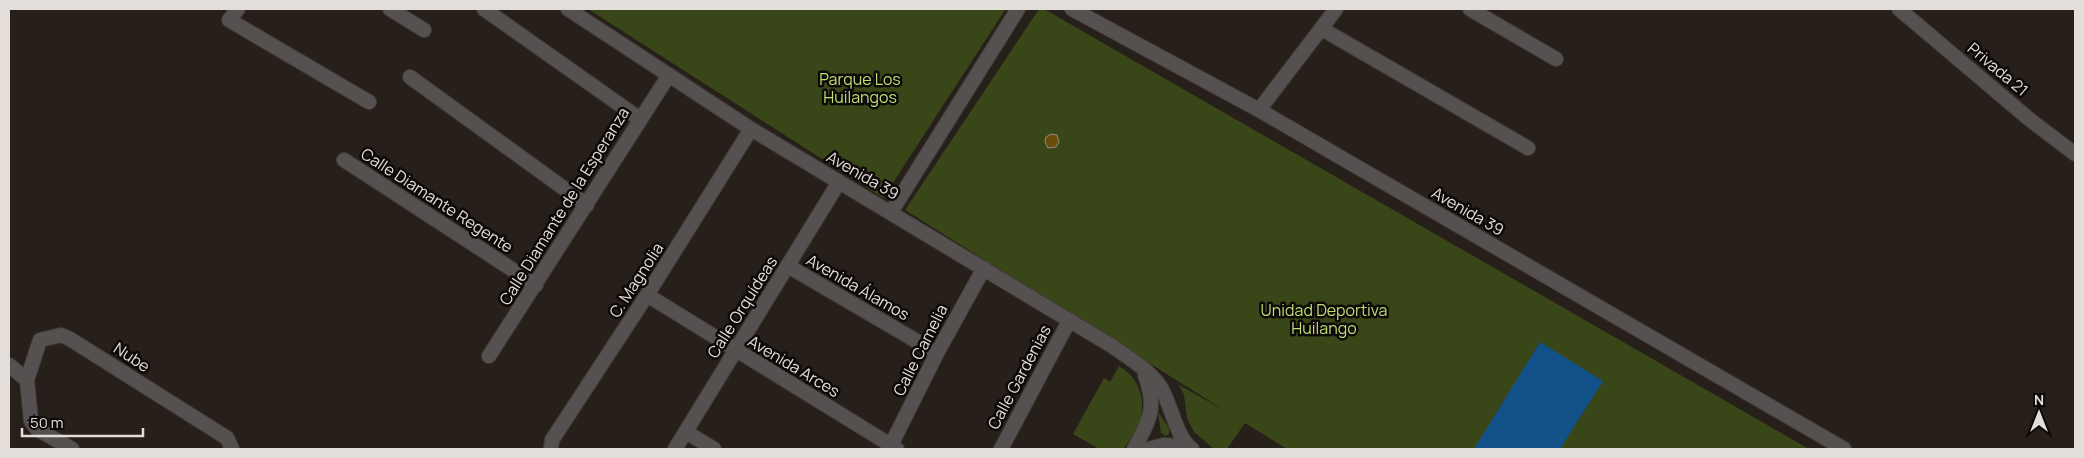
<svg xmlns="http://www.w3.org/2000/svg" width="2084" height="458" font-family="Manrope,sans-serif">
<rect width="100%" height="100%" fill="#261f1a"/>
<!-- green -->
<path fill="#394718" d="M 588,9 L 1003,9 L 1005,10 L 883,198 Z
M 1039,9 L 1044,9 L 1809,449 L 1287,449 L 1245,423 L 1227,449 L 1214,449 L 1194,432 L 1187,418 L 1184,395 L 1179,385 L 1224,410 L 905,210 Z
M 1119,366 C 1138,377 1145,396 1141,417 C 1139,428 1129,440 1124,449 L 1099,449 L 1073,434 L 1104,378 L 1110,382 Z
M 1158,412 L 1169,428 L 1169,434 L 1166,436 L 1161,433 Z"/>
<!-- water -->
<path fill="#115187" d="M 1540,342 L 1603,381 L 1560,449 L 1474,449 Z"/>
<!-- building -->
<path fill="#6b4c0a" stroke="#938d85" d="M 1051,134 L 1057,135 L 1059,142 L 1056,147 L 1048,148 L 1045,142 L 1046,137 Z"/>
<g fill="none" stroke-linecap="round" stroke-linejoin="round">
<!-- minor casing -->
<g stroke="#413a35" stroke-width="16">
<path id="minor" d="M 238,9 L 229,20 L 369,102
M 390,9 L 424,30
M 484,9 L 640,119
M 568,9 L 751,129 L 1112,346 C 1129,358 1148,369 1160,386 C 1171,403 1176,438 1192,449
M 1470,9 L 1556,59
M 1899,9 L 2029,119 L 2075,154
M 1322,29 L 1528,148
M 410,77 L 587,205
M 1259,110 L 1336,9
M 344,160 L 536,285
M 891,212 L 1018,9
M 788,266 L 937,353
M 647,295 L 897,449
M 489,356 L 669,75
M 9,365 L 27,380 L 31,421 L 37,429 L 72,449
M 27,380 L 40,340 L 61,335 L 70,339 L 227,438 L 232,449
M 686,432 L 714,449
M 551,449 L 552,440 L 647,295 L 751,129
M 675,449 L 839,182
M 889,449 L 937,353 L 984,268
M 1001,449 L 1069,321
M 1134,449 C 1150,419 1157,408 1145,375
M 1148,449 L 1164,445 L 1189,447"/>
</g>
<!-- tertiary casing -->
<g stroke="#413a35" stroke-width="16">
<path id="tertiary" d="M 1072,9 L 1259,110 L 1844,449"/>
</g>
<!-- minor -->
<use href="#minor" stroke="#565151" stroke-width="14"/>
<!-- tertiary -->
<use href="#tertiary" stroke="#565151" stroke-width="14"/>
</g>
<g text-anchor="middle" dominant-baseline="central" stroke-width="5" stroke-linejoin="round" paint-order="stroke">
<!-- street labels -->
<g font-size="16" fill="#e4dedb" stroke="#0d0908">
<text transform="translate(1998 69) rotate(40)">Privada 21</text>
<text transform="translate(863 175) rotate(30)">Avenida 39</text>
<text transform="translate(437 200) rotate(33)">Calle Diamante Regente</text>
<text transform="translate(564 206) rotate(-58)">Calle Diamante de la Esperanza</text>
<text transform="translate(1468 211) rotate(30)">Avenida 39</text>
<text transform="translate(636 280) rotate(-57)">C. Magnolia</text>
<text transform="translate(858 287) rotate(30)">Avenida Álamos</text>
<text transform="translate(742 307) rotate(-58)">Calle Orquídeas</text>
<text transform="translate(920 350) rotate(-63)">Calle Camelia</text>
<text transform="translate(132 357) rotate(33)">Nube</text>
<text transform="translate(794 366) rotate(31)">Avenida Arces</text>
<text transform="translate(1019 377) rotate(-62)">Calle Gardenias</text>
</g>
<!-- park labels -->
<g font-size="16" fill="#bddf75" stroke="#0d0908">
<text x="860" y="79">Parque Los<tspan x="860" dy="18">Huilangos</tspan></text>
<text x="1324" y="310">Unidad Deportiva<tspan x="1324" dy="18">Huilango</tspan></text>
</g>
</g>
<!-- border -->
<rect width="2084" height="458" fill="none" stroke="#e4dedb" stroke-width="20"/>
<!-- north arrow -->
<g transform="translate(2039 413)" stroke="#0d0908" stroke-width="4" paint-order="stroke">
<path d="M0-4L9 19L0 12L-9 19Z" fill="#e4dedb"/>
<text y="-8" font-size="14" font-weight="bold" text-anchor="middle" fill="#e4dedb">N</text>
</g>
<!-- scale -->
<path d="M22 428v8h121v-8" fill="none" stroke="#e4dedb" stroke-width="2.5"/>
<text x="30" y="428" font-size="15" fill="#e4dedb" stroke="#0d0908" stroke-width="4" paint-order="stroke">50 m</text>
</svg>
